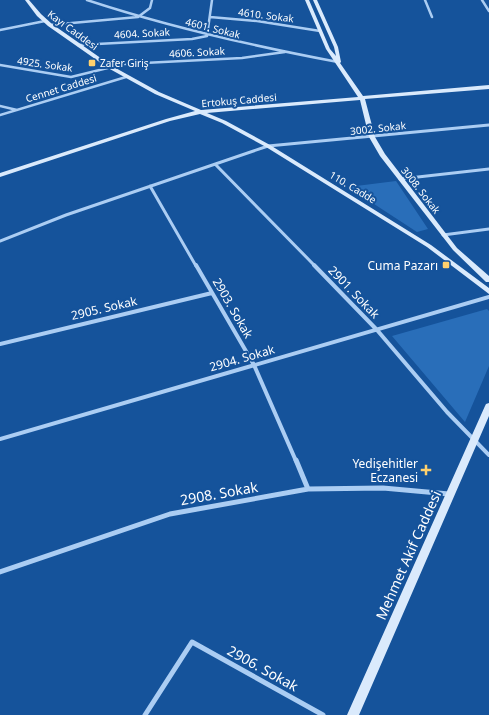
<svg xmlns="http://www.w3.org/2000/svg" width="489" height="715" font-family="'Noto Sans',sans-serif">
<rect width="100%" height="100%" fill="#15539b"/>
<!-- green -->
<path fill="#296eb9" d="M 396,181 L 428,229 L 417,232 L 348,187 Z
M 487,309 L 489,311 L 489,366 L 465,422 L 392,336 Z"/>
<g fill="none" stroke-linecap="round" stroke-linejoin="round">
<!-- street-far3 -->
<path stroke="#abcdf3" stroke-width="2.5" d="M 87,0 C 169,27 253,46 338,62
M 425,0 L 432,17
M 482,0 L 489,11
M 210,17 L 257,21 L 320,31
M 50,25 L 138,17 L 150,8 L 152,0
M 0,30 L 45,21
M 78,45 L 192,39 L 207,36 L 212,0
M 0,65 L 71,77 L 124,64 L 242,58 L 285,52
M 0,106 L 17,110
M 0,115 L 126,77"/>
<!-- street-far2 -->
<path stroke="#abcdf3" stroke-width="3" d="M 215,164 L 315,266
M 400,179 L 489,169
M 150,186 L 196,266
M 443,235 L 489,229
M 0,241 L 66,215 L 268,146 L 489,125"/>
<!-- street-far1 -->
<path stroke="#abcdf3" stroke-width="4" d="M 196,265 L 254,365 L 296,461
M 314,265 L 377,330 L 447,412 L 489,455
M 0,344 L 212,293
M 0,439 L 489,297"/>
<!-- street -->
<path stroke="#abcdf3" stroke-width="5" d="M 296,460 L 308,489
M 0,572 L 170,514 L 308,489 L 383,488 L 449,494
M 145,715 L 192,642 L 323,715"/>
<!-- secondary -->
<path fill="#daeafc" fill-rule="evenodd" d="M 25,0 L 29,0 L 41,14 L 52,24 L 112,66 L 159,92 L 201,110 L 358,97 L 326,49 L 305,0 L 309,0 L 330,49 L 336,56 L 334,47 L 313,0 L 317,0 L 338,47 L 341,62 L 340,63 L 363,96 L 489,85 L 489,89 L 365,99 L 375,137 L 385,154 L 457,248 L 489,276 L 489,282 L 486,282 L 453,250 L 380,156 L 369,137 L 360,100 L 207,113 L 226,121 L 270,145 L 431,245 L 489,288 L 489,294 L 427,247 L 266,147 L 222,123 L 200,114 L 170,121 L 0,177 L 0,173 L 166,119 L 195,111 L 155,94 L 108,68 L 48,26 L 37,16 Z
M 489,403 L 489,416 L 359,715 L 347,715 L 485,406 L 486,404 Z"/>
</g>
<!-- markers -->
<g fill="#ffd16d" stroke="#15539b" stroke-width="1.5">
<rect x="88" y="59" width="8" height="8" rx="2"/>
<rect x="442" y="261" width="8" height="8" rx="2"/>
<path d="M424 464h4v4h4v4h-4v4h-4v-4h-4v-4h4z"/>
</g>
<g text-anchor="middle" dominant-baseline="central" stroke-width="4" stroke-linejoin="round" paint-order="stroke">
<!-- far-street labels -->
<g font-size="10" fill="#fff" stroke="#15539b">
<text transform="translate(266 15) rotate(7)">4610. Sokak</text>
<text transform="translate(213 28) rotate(14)">4601. Sokak</text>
<text transform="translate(73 30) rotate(36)">Kayı Caddesi</text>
<text transform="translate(142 33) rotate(-3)">4604. Sokak</text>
<text transform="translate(197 52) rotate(-3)">4606. Sokak</text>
<text transform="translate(45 64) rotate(8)">4925. Sokak</text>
<text transform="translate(61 88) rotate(-17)">Cennet Caddesi</text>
<text transform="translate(239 100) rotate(-5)">Ertokuş Caddesi</text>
<text transform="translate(378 128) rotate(-6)">3002. Sokak</text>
<text transform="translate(353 187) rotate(31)">110. Cadde</text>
<text transform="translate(421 190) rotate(52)">3008. Sokak</text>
</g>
<!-- far-poi labels -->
<g font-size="10" fill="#fff" stroke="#15539b" text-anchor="start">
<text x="100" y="63">Zafer Giriş</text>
</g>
<!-- poi labels -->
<g font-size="12" fill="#fff" stroke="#15539b" text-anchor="end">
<text x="438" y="265">Cuma Pazarı</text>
<text x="418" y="463">Yedişehitler<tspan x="418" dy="14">Eczanesi</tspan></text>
</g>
<!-- street labels -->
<g font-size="12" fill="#fff" stroke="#15539b">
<text transform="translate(354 292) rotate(46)">2901. Sokak</text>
<text transform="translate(104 308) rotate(-13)">2905. Sokak</text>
<text transform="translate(233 308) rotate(60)">2903. Sokak</text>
<text transform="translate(242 358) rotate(-16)">2904. Sokak</text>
</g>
<!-- near-street labels -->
<g font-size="14" fill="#fff" stroke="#15539b">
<text transform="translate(219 493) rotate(-10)">2908. Sokak</text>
<text transform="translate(408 555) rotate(-66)">Mehmet Akif Caddesi</text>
<text transform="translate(263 668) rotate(29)">2906. Sokak</text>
</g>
</g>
</svg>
